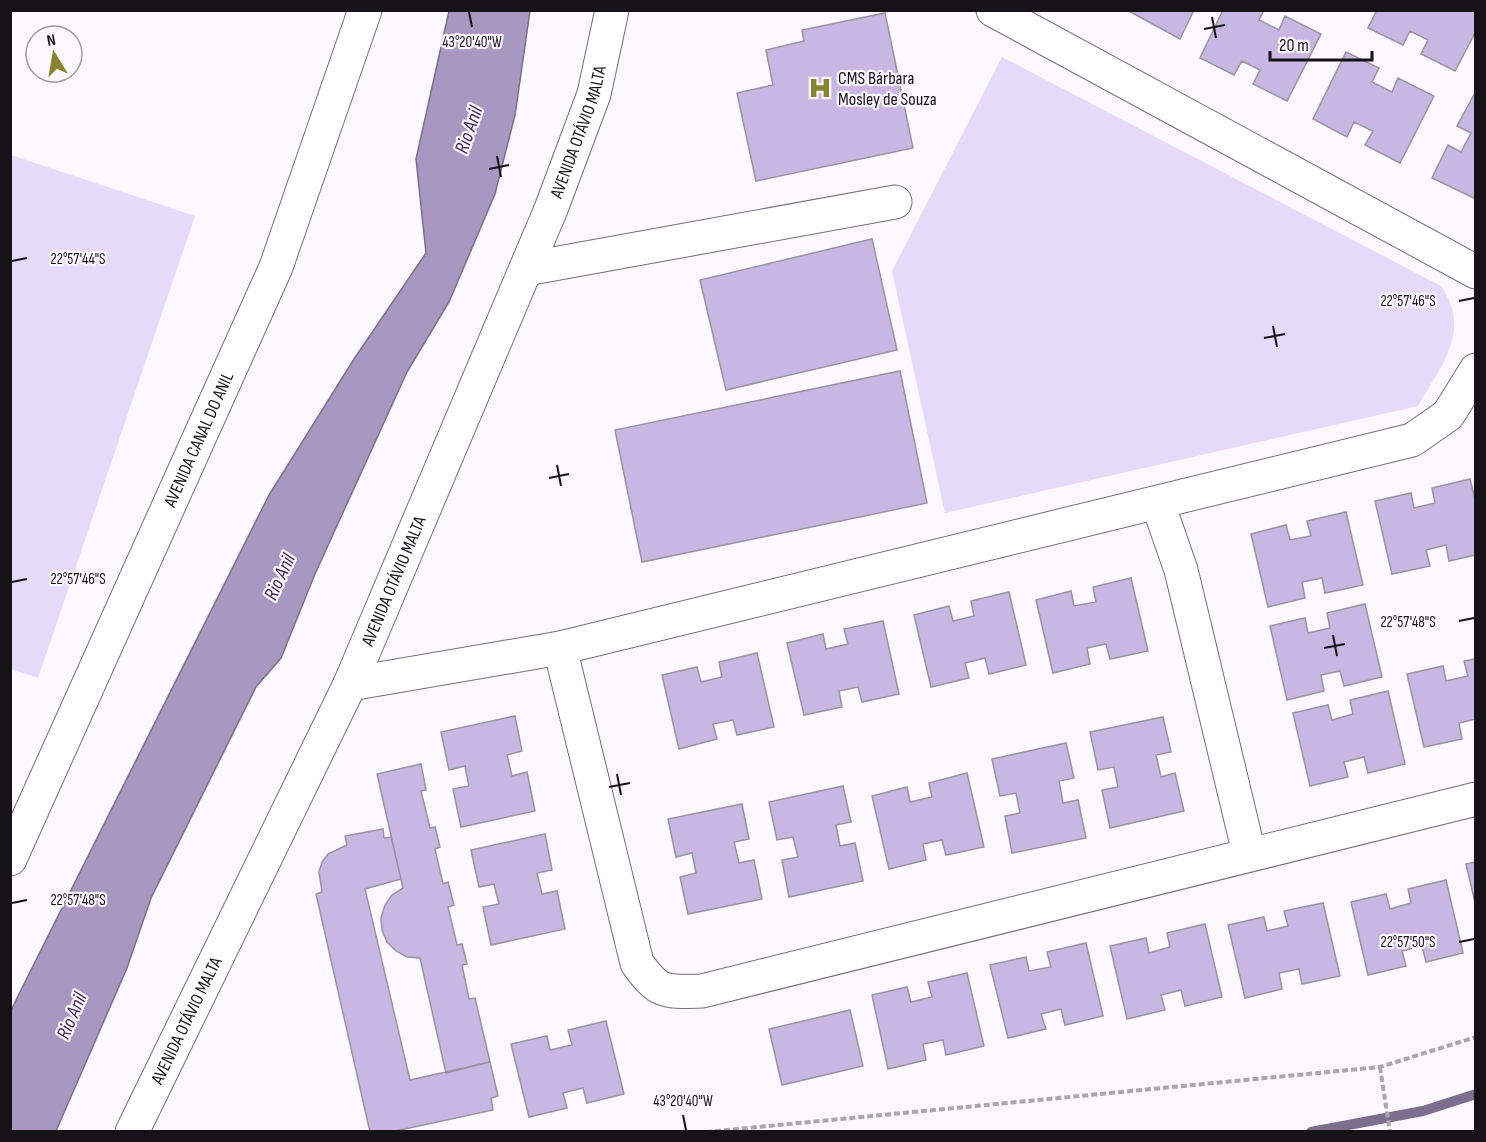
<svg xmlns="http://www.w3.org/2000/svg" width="1486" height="1142" font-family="'Sofia Sans Condensed',sans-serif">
<rect width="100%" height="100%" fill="#fbf8ff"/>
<!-- green -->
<path fill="#e6dafa" d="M 1002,57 L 1441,286 C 1472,331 1441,365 1418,406 L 945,513 L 892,271 Z
M 11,155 L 195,216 L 38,678 L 11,669 Z"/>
<!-- water -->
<path fill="#a897c1" stroke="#7c6f8e" stroke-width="1.5" d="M 449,11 L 530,11 L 515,115 L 495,194 L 449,302 L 407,372 L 315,574 L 281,658 L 256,687 L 151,898 L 127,968 L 56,1131 L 11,1131 L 10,1013 L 17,998 L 269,495 L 354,359 L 426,253 L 416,159 Z"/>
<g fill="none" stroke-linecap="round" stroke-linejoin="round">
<!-- stream -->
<path stroke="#7c6f8e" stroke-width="10" d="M 1311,1132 L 1423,1111 L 1476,1094"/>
</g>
<!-- building -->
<path fill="#c8b7e2" stroke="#9993a2" stroke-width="1.5" d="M 1127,10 L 1194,10 L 1180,39 Z
M 1223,10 L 1264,10 L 1259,20 L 1279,30 L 1285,16 L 1321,34 L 1287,101 L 1253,84 L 1260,70 L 1242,61 L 1234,75 L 1200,58 Z
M 1377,10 L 1476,10 L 1476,31 L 1455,71 L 1421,54 L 1428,40 L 1410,31 L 1403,45 L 1368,28 Z
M 885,13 L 913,148 L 756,181 L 737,93 L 773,85 L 766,50 L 804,41 L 802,30 Z
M 1346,52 L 1379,68 L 1372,82 L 1392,92 L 1398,78 L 1434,96 L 1400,163 L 1365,145 L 1373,131 L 1354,122 L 1347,137 L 1313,119 Z
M 1476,91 L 1476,199 L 1432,178 L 1448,145 L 1461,152 L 1471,133 L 1457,126 Z
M 872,239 L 897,350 L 726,390 L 700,280 Z
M 900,371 L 927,503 L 642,562 L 615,430 Z
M 1470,479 L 1476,503 L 1476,555 L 1449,561 L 1446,545 L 1426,550 L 1430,566 L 1392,574 L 1375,501 L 1411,493 L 1414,508 L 1435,503 L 1432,488 Z
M 1346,512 L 1363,585 L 1325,593 L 1322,578 L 1302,582 L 1305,598 L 1268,607 L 1251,534 L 1286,525 L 1290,540 L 1311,536 L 1307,521 Z
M 1131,578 L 1148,651 L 1110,659 L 1106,644 L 1087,648 L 1090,664 L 1053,673 L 1036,600 L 1071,591 L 1074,606 L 1096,602 L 1093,587 Z
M 1009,592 L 1026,665 L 989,674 L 985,658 L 965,663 L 969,678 L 931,687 L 914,615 L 949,606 L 953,621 L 974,616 L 971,601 Z
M 1365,604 L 1382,677 L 1344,686 L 1340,671 L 1321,675 L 1324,691 L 1287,700 L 1270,626 L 1305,618 L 1308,633 L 1330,628 L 1327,613 Z
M 883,621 L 899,694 L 862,702 L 858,687 L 839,691 L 842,707 L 804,715 L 787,643 L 823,634 L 826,649 L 848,644 L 844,629 Z
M 757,653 L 774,727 L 737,735 L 733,720 L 713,724 L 717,739 L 679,749 L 662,675 L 697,667 L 701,682 L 722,677 L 719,662 Z
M 1476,659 L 1476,719 L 1459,723 L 1462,739 L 1424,747 L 1407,674 L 1443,666 L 1446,681 L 1468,676 L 1464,661 Z
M 1388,691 L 1405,764 L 1368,773 L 1364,757 L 1344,762 L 1348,777 L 1310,786 L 1293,713 L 1328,705 L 1332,720 L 1353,714 L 1350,700 Z
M 515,716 L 522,751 L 507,755 L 512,776 L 527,772 L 535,811 L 461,827 L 453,789 L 469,786 L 465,766 L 449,770 L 441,732 Z
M 1163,717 L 1171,752 L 1156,755 L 1161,777 L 1175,773 L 1184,811 L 1110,828 L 1102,790 L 1118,787 L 1114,767 L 1098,770 L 1090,732 Z
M 1066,743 L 1074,778 L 1059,781 L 1063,803 L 1078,800 L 1086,838 L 1012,853 L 1005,816 L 1020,813 L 1016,793 L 1000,796 L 992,759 Z
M 421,764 L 426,790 L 421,791 L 430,828 L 435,827 L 440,847 L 435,849 L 443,884 L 448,882 L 454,905 L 448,907 L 457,945 L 462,944 L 467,964 L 462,965 L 469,999 L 475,998 L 490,1062 L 446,1073 L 420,958 L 407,957 L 396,951 L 387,942 L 382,930 L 381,918 L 385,905 L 392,895 L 403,888 L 377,774 Z
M 967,773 L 984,847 L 946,855 L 942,840 L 923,844 L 926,860 L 889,869 L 872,796 L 907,787 L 910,802 L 932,797 L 929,783 Z
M 843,786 L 851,822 L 836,825 L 840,846 L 855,843 L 863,881 L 789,897 L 782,860 L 798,857 L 793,837 L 777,840 L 769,802 Z
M 742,804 L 749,839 L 734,842 L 739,863 L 754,860 L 762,899 L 688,914 L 680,877 L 696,873 L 692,853 L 676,857 L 668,819 Z
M 383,829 L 384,838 L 391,837 L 401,879 L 365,889 L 410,1080 L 490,1062 L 498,1096 L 491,1098 L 493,1110 L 391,1132 L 370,1132 L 316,894 L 322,892 L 319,872 L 322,862 L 328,854 L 347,845 L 345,836 Z
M 545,834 L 552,870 L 537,873 L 542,894 L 557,891 L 565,929 L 491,945 L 483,907 L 499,904 L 494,884 L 479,887 L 471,850 Z
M 1476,862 L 1476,907 L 1466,864 Z
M 1446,880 L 1463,953 L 1426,962 L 1422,946 L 1402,951 L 1406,966 L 1368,975 L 1351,902 L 1386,894 L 1390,909 L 1411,903 L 1408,889 Z
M 1323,903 L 1340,976 L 1302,984 L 1299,969 L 1279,973 L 1282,989 L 1245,998 L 1228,925 L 1264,917 L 1267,931 L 1288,926 L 1284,911 Z
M 1205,924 L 1222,997 L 1185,1006 L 1181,990 L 1161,995 L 1165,1010 L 1127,1019 L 1110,946 L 1146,938 L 1149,953 L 1170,947 L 1167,933 Z
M 1086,943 L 1103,1016 L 1065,1025 L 1061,1009 L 1041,1014 L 1046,1029 L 1008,1038 L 990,965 L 1026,957 L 1029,971 L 1051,967 L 1047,952 Z
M 967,973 L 984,1046 L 946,1055 L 943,1040 L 923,1044 L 926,1060 L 888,1069 L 872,995 L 907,987 L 911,1002 L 932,997 L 928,982 Z
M 850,1010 L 863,1066 L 782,1085 L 769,1029 Z
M 606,1021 L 624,1094 L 587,1103 L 583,1088 L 563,1093 L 567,1108 L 529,1117 L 511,1044 L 547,1036 L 550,1050 L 572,1045 L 568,1030 Z"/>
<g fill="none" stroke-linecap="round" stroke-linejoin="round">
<!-- minor casing -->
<g stroke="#746e7c" stroke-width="35">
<g id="minor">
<path d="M 993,10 L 1476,272"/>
<path d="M 526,269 L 895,202"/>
<path d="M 1158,504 L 1181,570 L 1249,853"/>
<path d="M 560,648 L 637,963 C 659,994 665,992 702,991 L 1476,799"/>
<path d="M 350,684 L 560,648 L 1412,440 L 1448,415 L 1476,370"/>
<path id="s1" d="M 10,859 L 276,267 L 365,10"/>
<path id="s2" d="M 132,1132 L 350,684 L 551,209 L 594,94 L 612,10"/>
</g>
</g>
<!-- path -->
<path stroke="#a9a6ac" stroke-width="4" stroke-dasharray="6 3" stroke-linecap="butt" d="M 1380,1067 L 1390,1132
M 706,1132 L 1380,1067 L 1476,1037"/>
<!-- minor -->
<use href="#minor" stroke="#fff" stroke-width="33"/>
</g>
<!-- ticks -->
<path fill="none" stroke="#151318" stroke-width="2" d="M 469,12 L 472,27M 1212,17 L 1216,38M 1204,29 L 1225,25M 497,156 L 501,177M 489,169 L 509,165M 12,261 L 27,258M 1459,301 L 1474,298M 1273,326 L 1277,347M 1264,338 L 1285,334M 557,465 L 561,486M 549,478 L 569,474M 12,582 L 27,579M 1459,621 L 1474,618M 1333,635 L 1337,656M 1324,648 L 1345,644M 617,774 L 621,795M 609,787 L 630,783M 12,903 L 27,900M 1459,942 L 1474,939M 683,1115 L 686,1130"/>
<!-- icons -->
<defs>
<g id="hospital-bare" transform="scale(1.8)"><path d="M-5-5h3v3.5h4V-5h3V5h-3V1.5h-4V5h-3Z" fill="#88842d" stroke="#fbf8ff" stroke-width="2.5" paint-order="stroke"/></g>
</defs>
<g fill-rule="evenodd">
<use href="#hospital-bare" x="820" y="88"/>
</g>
<g text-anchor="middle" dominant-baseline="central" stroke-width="4.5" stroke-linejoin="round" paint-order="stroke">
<!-- poi labels -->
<g font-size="18" fill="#151318" stroke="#fbf8ff" text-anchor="start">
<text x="838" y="78">CMS Bárbara<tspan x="838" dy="21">Mosley de Souza</tspan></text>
</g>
<!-- street labels -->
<g font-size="18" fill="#151318" stroke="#fbf8ff">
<text stroke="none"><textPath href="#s2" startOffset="1096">AVENIDA OTÁVIO MALTA</textPath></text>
<text stroke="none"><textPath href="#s1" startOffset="460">AVENIDA CANAL DO ANIL</textPath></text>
<text stroke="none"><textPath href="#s2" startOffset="610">AVENIDA OTÁVIO MALTA</textPath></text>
<text stroke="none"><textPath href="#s2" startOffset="124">AVENIDA OTÁVIO MALTA</textPath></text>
</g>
<!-- water labels -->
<g font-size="20" font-style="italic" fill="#3f275b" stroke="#fbf8ff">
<text transform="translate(469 130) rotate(-71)">Rio Anil</text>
<text transform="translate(280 577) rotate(-65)">Rio Anil</text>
<text transform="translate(72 1016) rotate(-67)">Rio Anil</text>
</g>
</g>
<g font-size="15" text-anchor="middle" fill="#151318" stroke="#fbf8ff" stroke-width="4.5" stroke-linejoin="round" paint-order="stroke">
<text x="472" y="47">43°20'40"W</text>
<text x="78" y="264">22°57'44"S</text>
<text x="1408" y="306">22°57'46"S</text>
<text x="78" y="584">22°57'46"S</text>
<text x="1408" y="627">22°57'48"S</text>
<text x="78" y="905">22°57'48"S</text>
<text x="1408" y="947">22°57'50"S</text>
<text x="683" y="1106">43°20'40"W</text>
</g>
<!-- border -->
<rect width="1486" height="1142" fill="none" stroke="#151318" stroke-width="24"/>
<!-- north arrow -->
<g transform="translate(54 54) rotate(349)"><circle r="28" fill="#fbf8ff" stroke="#9f9ca3" stroke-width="1.5"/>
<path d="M0-4.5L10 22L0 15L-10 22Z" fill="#88842d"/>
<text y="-9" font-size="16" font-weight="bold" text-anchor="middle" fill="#151318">N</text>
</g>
<!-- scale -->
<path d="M1270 51v9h102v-9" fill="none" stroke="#151318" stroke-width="3"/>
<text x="1279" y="51" font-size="18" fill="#151318" stroke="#fbf8ff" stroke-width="4.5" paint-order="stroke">20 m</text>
</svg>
